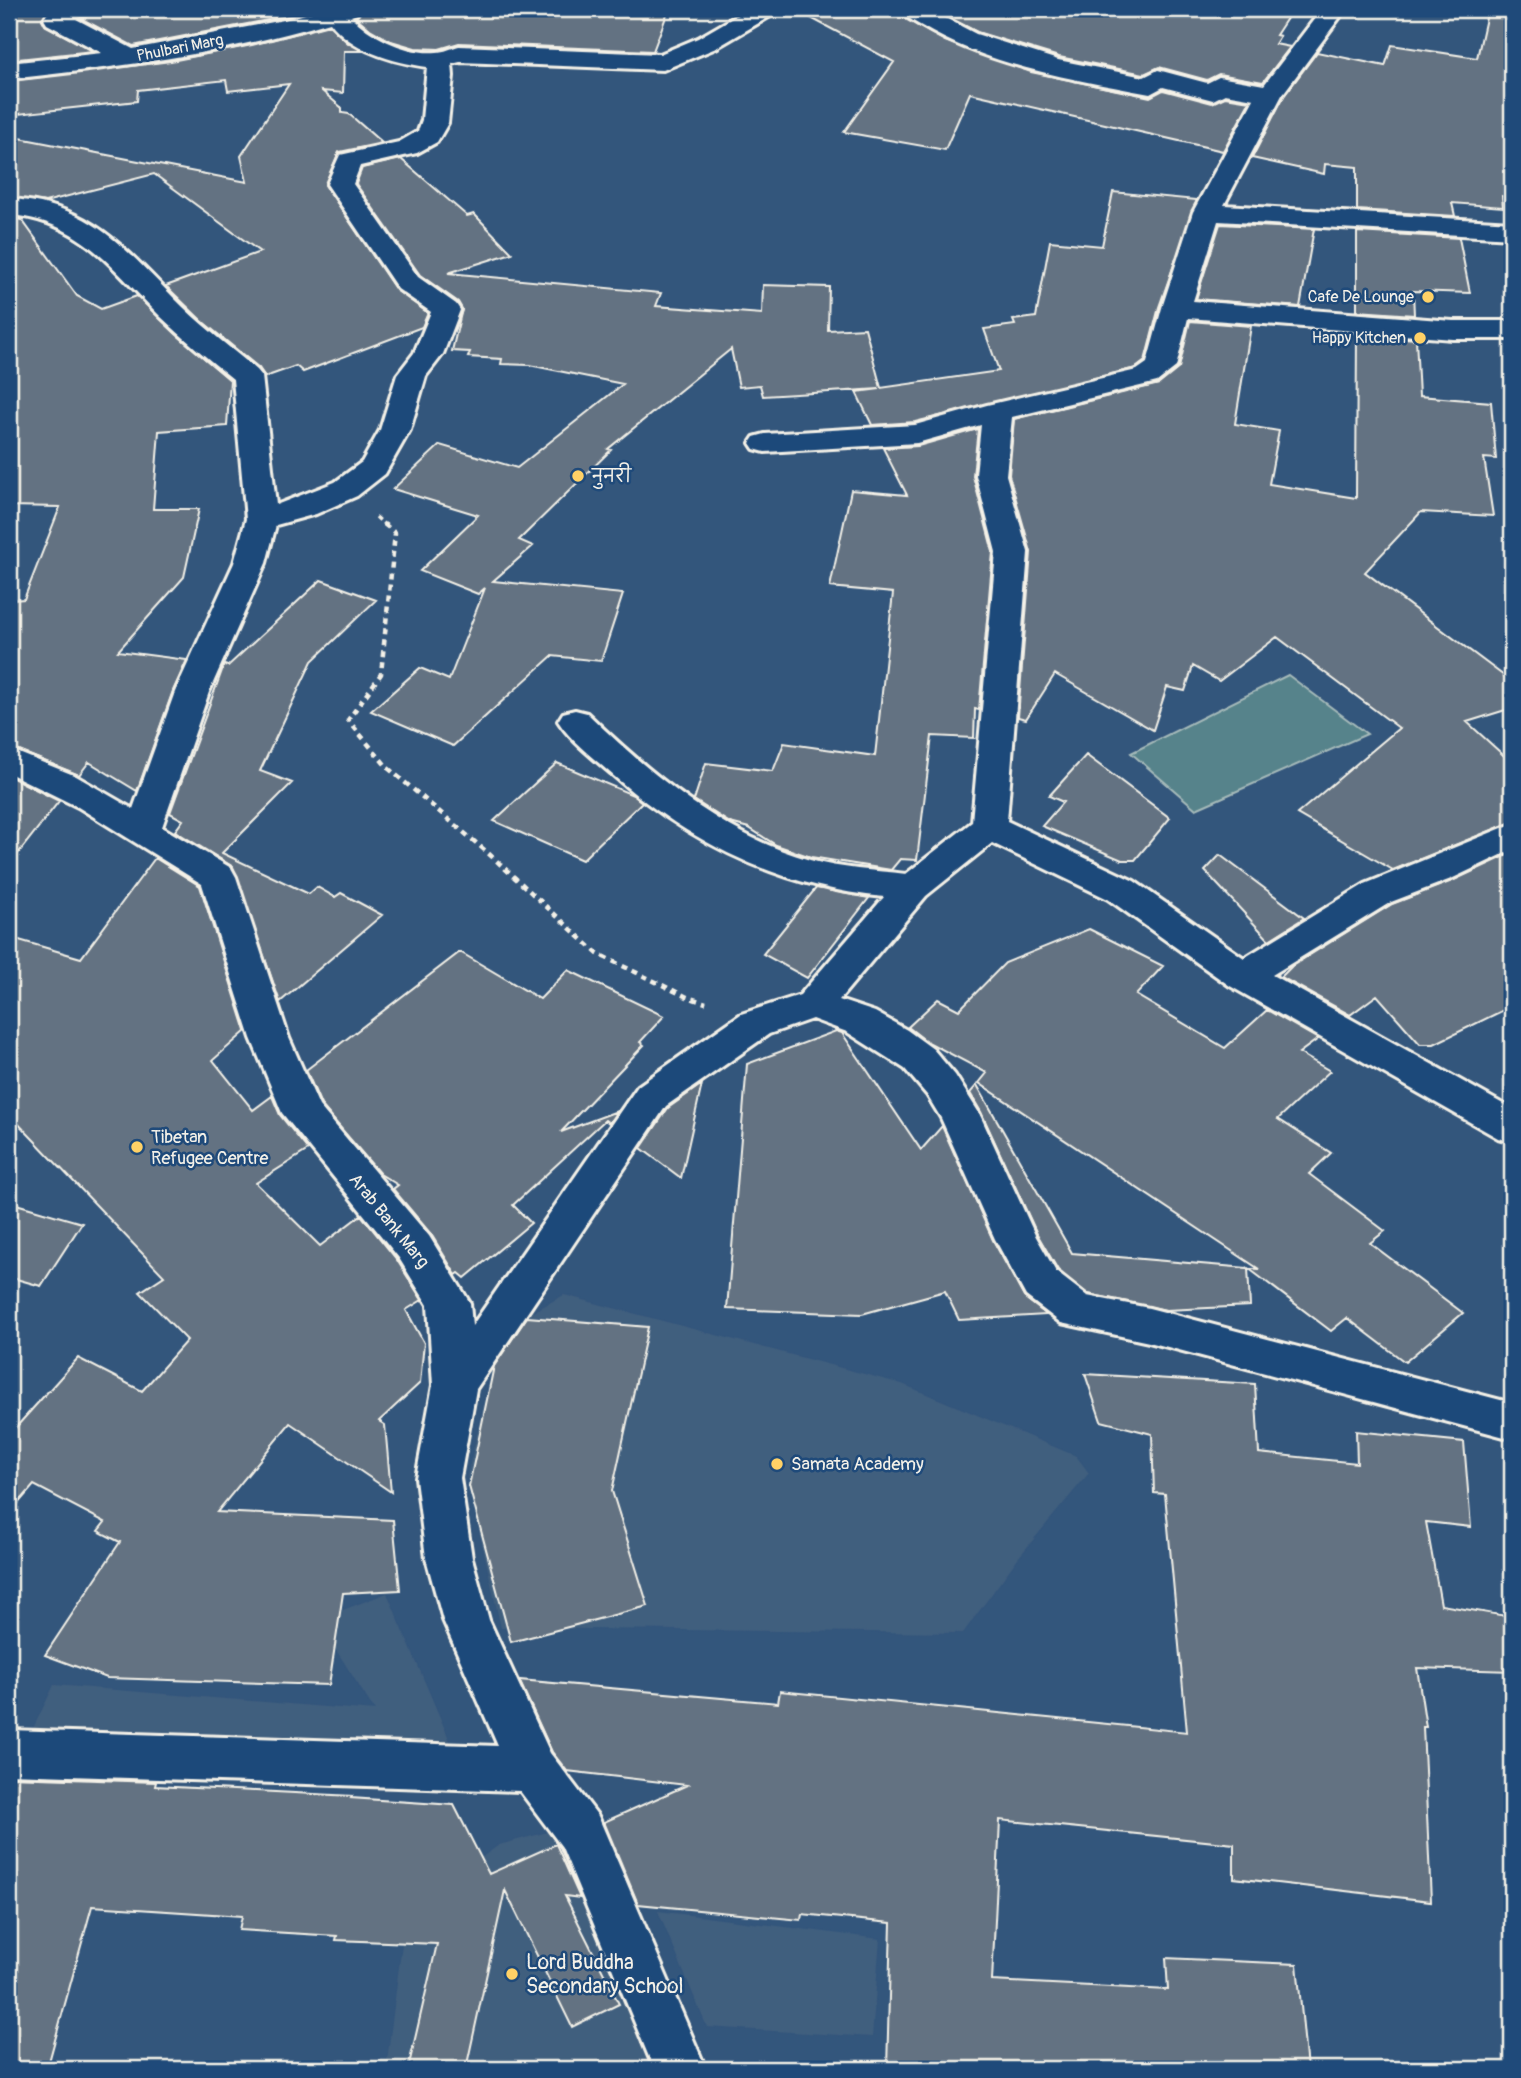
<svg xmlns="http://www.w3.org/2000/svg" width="1521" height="2078" font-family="Pangolin,'Playpen Sans Deva',sans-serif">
<rect width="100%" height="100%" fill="#33567c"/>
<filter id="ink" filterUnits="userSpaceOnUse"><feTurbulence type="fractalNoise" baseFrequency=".0143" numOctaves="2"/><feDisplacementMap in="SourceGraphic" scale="14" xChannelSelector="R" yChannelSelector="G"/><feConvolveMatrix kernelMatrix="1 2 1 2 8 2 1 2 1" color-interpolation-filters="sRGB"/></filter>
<g filter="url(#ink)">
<!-- built -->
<path fill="#415e7e" d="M 564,1295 L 902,1384 L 1076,1456 L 1089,1473 L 1018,1558 L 963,1633 L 501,1628 L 467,1476 L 502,1329 Z
M 387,1593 L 458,1760 L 25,1745 L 54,1685 L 375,1711 L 317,1620 Z
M 555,1830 L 653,2037 L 664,2069 L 386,2069 L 406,1912 L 499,1845 Z
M 658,1911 L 880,1939 L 872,2037 L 707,2027 Z"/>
<!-- green -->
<path fill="#57838b" stroke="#a6baba" stroke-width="2" d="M 1288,675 L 1367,734 L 1196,809 L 1131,753 Z"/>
<!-- building -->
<path fill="#637282" stroke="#f4f1e8" stroke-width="2" d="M 9,9 L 52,9 L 42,18 L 45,25 L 93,51 L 9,60 Z
M 93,9 L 314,9 L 283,17 L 133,46 L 82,19 L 89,15 Z
M 363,9 L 669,9 L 653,51 L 459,43 L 439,49 L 415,48 L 391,41 L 370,29 L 356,17 Z
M 794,9 L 896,9 L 907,20 L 945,41 L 1031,72 L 1150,97 L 1163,90 L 1212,103 L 1225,97 L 1250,101 L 1223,151 L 970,93 L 945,150 L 844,132 L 894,62 Z
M 933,9 L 1293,9 L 1276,35 L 1280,36 L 1275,44 L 1290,47 L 1263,82 L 1219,74 L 1207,80 L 1159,67 L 1144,74 L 1059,57 L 977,32 Z
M 1488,9 L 1512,9 L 1512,197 L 1502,196 L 1503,207 L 1452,203 L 1455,216 L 1357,210 L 1357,167 L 1325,164 L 1324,174 L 1252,158 L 1284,96 L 1317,52 L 1385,66 L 1392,45 L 1477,58 Z
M 329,25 L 348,43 L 362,51 L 344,51 L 343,93 L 322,91 L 342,108 L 342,113 L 349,114 L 382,143 L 339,152 L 325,185 L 396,290 L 428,313 L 422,327 L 303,372 L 296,366 L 265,377 L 259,368 L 202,321 L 166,286 L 260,252 L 154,174 L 45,202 L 9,197 L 9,136 L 247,182 L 241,156 L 289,84 L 228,91 L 226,80 L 138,90 L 137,101 L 9,115 L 9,81 L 171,61 L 252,45 Z
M 401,159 L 467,216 L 474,214 L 512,253 L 448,273 L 661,293 L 656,306 L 762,314 L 763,285 L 829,287 L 828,330 L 865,328 L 881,388 L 999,371 L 984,329 L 1015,325 L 1013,320 L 1036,317 L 1050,241 L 1102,246 L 1113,192 L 1197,200 L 1159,307 L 1145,361 L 1136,368 L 915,422 L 872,425 L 856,392 L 880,389 L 763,396 L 760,385 L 739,387 L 731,349 L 608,449 L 611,450 L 519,540 L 533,546 L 493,581 L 623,594 L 601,661 L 552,656 L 453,746 L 371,711 L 420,668 L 449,680 L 485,588 L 478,594 L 420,571 L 478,515 L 393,489 L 440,445 L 517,468 L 623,384 L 529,365 L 501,364 L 502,359 L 468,357 L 470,352 L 452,351 L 462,309 L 458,302 L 420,275 L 356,184 L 362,168 Z
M 9,218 L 22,220 L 77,296 L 101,309 L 137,296 L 176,334 L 230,380 L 227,426 L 159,431 L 153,509 L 199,509 L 184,577 L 118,651 L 187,660 L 173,691 L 137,791 L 89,762 L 79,775 L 9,747 L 9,617 L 12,600 L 24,599 L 60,507 L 9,506 Z
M 1220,224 L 1314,229 L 1300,307 L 1196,299 Z
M 1357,232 L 1459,238 L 1470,293 L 1413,291 L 1414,315 L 1357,311 Z
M 1190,321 L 1251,326 L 1235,424 L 1279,431 L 1269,484 L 1356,498 L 1357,334 L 1416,339 L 1419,396 L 1491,402 L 1496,459 L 1484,458 L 1493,516 L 1421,512 L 1365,572 L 1512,682 L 1512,708 L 1467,722 L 1512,763 L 1512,822 L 1393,870 L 1297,814 L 1399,728 L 1277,637 L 1219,681 L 1193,666 L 1185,691 L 1167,687 L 1153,730 L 1055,674 L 1026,719 L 1018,717 L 1031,552 L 1009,475 L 1014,419 L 1159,384 L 1179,368 Z
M 978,429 L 973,476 L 993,552 L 979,710 L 975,709 L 974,738 L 932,736 L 917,860 L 900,859 L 891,870 L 811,857 L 776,845 L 749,828 L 730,823 L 694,800 L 706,763 L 773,771 L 784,743 L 875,756 L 893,593 L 830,587 L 851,490 L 907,495 L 883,448 L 918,446 Z
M 321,580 L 376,600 L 312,661 L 260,771 L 292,783 L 222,853 L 309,894 L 317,887 L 335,897 L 341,893 L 382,915 L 280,1002 L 233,867 L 175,831 L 183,820 L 170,813 L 224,665 L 228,666 Z
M 1086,755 L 1170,818 L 1135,860 L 1122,860 L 1042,826 L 1063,802 L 1049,796 Z
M 557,763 L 633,795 L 642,802 L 582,860 L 494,821 Z
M 9,776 L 59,801 L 9,865 Z
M 1512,853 L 1512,1006 L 1434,1044 L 1420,1044 L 1377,995 L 1350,1015 L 1281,977 L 1292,966 L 1392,904 L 1452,881 Z
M 1220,855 L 1304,918 L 1269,940 L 1205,871 Z
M 155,858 L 200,886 L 246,1031 L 213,1060 L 253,1110 L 272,1096 L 280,1115 L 308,1150 L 256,1183 L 320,1246 L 361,1215 L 397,1260 L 422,1300 L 406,1310 L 424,1343 L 420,1383 L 379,1421 L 385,1425 L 391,1492 L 290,1423 L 217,1512 L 393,1520 L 400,1590 L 343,1593 L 329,1685 L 107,1678 L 45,1655 L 120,1542 L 98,1531 L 105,1522 L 34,1485 L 9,1514 L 9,1435 L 78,1358 L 142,1391 L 187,1340 L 140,1292 L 164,1276 L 9,1114 L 9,1042 L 14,1037 L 9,1022 L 9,937 L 81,958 Z
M 816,888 L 869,898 L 807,978 L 763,954 Z
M 1089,929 L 1163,966 L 1136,995 L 1225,1048 L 1267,1010 L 1318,1039 L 1299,1053 L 1330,1071 L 1278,1119 L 1331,1153 L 1309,1174 L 1385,1231 L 1370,1243 L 1463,1313 L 1405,1362 L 1347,1318 L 1331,1331 L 1248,1268 L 1250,1306 L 1166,1310 L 1088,1294 L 1058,1270 L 1037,1234 L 981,1112 L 970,1093 L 977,1085 L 1072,1253 L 1259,1269 L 979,1083 L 987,1073 L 926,1041 L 908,1027 L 938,999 L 959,1010 L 1005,963 Z
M 460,952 L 540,999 L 568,970 L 664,1016 L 640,1042 L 644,1045 L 561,1132 L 617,1111 L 609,1123 L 605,1120 L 513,1205 L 531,1223 L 465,1278 L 459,1273 L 456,1275 L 431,1234 L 393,1189 L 398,1185 L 380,1174 L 321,1105 L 306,1070 Z
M 836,1031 L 842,1033 L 921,1150 L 942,1126 L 993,1240 L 1024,1297 L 1047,1315 L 959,1320 L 945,1291 L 862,1314 L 727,1309 L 747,1064 Z
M 702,1084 L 681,1178 L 641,1148 L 668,1108 Z
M 9,1202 L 82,1223 L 41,1286 L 9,1277 Z
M 527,1317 L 648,1327 L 612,1491 L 648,1606 L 511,1642 L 469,1486 L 494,1366 Z
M 1085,1374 L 1255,1384 L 1259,1453 L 1357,1463 L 1356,1431 L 1464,1442 L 1471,1527 L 1426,1522 L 1441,1605 L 1512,1617 L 1512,1671 L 1417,1668 L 1426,1727 L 1423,1727 L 1431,1901 L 1234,1878 L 1234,1844 L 1000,1820 L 992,1981 L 1168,1990 L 1166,1958 L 1297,1964 L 1307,2069 L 887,2069 L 891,1923 L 802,1914 L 801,1920 L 638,1904 L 604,1822 L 687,1785 L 567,1771 L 552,1752 L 519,1680 L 778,1703 L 780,1691 L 1187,1732 L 1165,1494 L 1154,1493 L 1152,1434 L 1101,1421 Z
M 9,1777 L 156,1782 L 155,1786 L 352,1796 L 351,1798 L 454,1805 L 489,1874 L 556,1844 L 580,1898 L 565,1896 L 619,2004 L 572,2027 L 505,1890 L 466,2069 L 408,2069 L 437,1944 L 336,1940 L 337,1936 L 239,1930 L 242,1916 L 92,1906 L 47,2069 L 9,2069 Z"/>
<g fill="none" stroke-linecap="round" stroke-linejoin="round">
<!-- minor casing -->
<g stroke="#f4f1e8" stroke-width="6">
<path id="minor" d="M 58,9 L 90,9 L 87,14 L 76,19 L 133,49 L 284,20 L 323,9 L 360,9 L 357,14 L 351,16 C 370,37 408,55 437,52 C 444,52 452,48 459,46 L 660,54 L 698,38 L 748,9 L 777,9 L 774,14 L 716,48 L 663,70 L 460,62 L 452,64 L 453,76 L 448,123 L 437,142 L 417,153 L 360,166 L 353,184 L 418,277 L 456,304 L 460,310 L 443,354 L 426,376 L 410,430 L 385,474 L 357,496 L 316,514 L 276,525 L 266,563 L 209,692 L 162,827 L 231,868 L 236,877 L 289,1038 L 319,1106 L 429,1236 L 470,1303 L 472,1326 L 638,1086 L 741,1014 L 800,995 L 884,897 C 777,887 686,841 607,770 C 590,755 570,740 558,721 L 563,713 L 575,710 L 587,713 C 650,774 724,836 810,860 C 841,869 874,870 906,874 L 972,822 L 996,552 L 976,475 L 981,425 L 917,443 L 765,452 L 754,449 L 750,443 L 754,437 L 765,434 L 915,425 L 987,405 L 1137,370 L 1147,363 L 1162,308 L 1193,212 L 1254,99 L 1225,94 L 1213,100 L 1163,87 L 1150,94 C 1072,79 988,66 920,25 C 912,20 904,16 899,9 L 928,9 L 976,34 L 1058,60 L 1144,77 L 1158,70 L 1207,83 L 1219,77 L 1264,85 L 1322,9 L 1346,9 L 1282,95 L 1224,205 L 1512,222 L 1512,238 L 1218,221 L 1193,301 L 1453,321 L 1512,321 L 1512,339 L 1453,339 L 1188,318 L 1176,367 L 1157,382 L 1012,417 L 1006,475 L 1028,552 L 1007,821 L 1134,881 L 1244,958 L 1365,884 L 1512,824 L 1512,850 L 1451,879 L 1391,902 L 1272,975 L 1512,1109 L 1512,1142 L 1498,1138 L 1230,986 L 1108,899 L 992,843 L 926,896 L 839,1000 L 875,1012 L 907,1030 L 933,1049 L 955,1075 L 979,1113 L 1035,1235 L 1056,1272 L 1087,1296 L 1149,1308 L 1512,1403 L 1512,1439 L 1149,1342 L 1061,1323 L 1026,1296 L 995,1239 L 941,1118 L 927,1095 L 905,1069 L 847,1032 L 812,1019 L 769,1034 L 666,1106 L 476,1389 L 460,1478 L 472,1558 L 489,1620 L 550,1753 L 598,1816 L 706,2069 L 654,2069 L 562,1847 L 520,1791 L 9,1774 L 9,1730 L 498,1746 L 443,1620 L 426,1558 L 416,1478 L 433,1385 L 428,1305 L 399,1258 L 282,1113 L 251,1038 L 202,884 L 78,807 L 9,773 L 9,749 L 76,776 L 133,809 L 175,692 L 234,563 L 246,519 L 233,379 C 208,359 183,338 160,316 C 113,269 80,220 9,215 L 9,199 C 93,203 127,252 183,307 C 206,329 232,349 257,370 L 262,376 L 276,505 L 335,482 L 362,462 L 380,430 L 397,375 L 414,353 L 431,312 L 398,289 L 327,184 L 340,155 L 399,142 L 418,131 L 422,120 L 427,67 C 393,62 352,51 330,22 C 227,53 116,68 9,79 L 9,63 L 102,53 L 47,24 L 44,19 L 47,14 Z"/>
</g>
<!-- path-far1 -->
<path stroke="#f4f1e8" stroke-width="3.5" stroke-dasharray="5 3.5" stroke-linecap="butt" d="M 376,517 L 386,526"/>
<!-- path -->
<path stroke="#f4f1e8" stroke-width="4.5" stroke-dasharray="6 5" stroke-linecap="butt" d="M 384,524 L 395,533 L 381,674 L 348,720 L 388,768 L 488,853 L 598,954 L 687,997 L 706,1003"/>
<!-- minor -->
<use href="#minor" fill="#1f4a7a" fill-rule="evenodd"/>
</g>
</g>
<!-- markers -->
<g fill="#ffd166" stroke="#1f4a7a" stroke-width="2.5">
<circle cx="1428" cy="297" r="7"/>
<circle cx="1420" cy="338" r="7"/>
<circle cx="578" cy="476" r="7"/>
<circle cx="137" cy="1147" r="7"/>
<circle cx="777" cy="1464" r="7"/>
<circle cx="512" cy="1974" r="7"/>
</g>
<g text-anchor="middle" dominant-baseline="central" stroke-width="5" stroke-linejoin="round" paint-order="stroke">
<!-- far-street labels -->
<g font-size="16" fill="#f4f1e8" stroke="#1f4a7a">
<text transform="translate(180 48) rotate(-11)">Phulbari Marg</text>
</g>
<!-- far-poi labels -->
<g font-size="16" fill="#f4f1e8" stroke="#1f4a7a" text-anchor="end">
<text x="1414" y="297">Cafe De Lounge</text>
<text x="1406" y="338">Happy Kitchen</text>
</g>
<!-- poi labels -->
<g font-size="18" fill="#f4f1e8" stroke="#1f4a7a" text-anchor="start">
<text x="592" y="476">नुनरी</text>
<text x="151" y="1137">Tibetan<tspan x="151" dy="21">Refugee Centre</tspan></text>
<text x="791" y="1464">Samata Academy</text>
</g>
<!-- street labels -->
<g font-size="18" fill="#f4f1e8" stroke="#1f4a7a">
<text transform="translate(389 1221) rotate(51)">Arab Bank Marg</text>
</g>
<!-- near-poi labels -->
<g font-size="21" fill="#f4f1e8" stroke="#1f4a7a" text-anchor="start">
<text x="526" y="1962">Lord Buddha<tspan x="526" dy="24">Secondary School</tspan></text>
</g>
</g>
<!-- margin -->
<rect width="1521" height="2078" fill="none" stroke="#1f4a7a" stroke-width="35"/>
<rect x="18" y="18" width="1486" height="2043" fill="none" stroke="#f4f1e8" stroke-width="2.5" filter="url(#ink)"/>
</svg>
